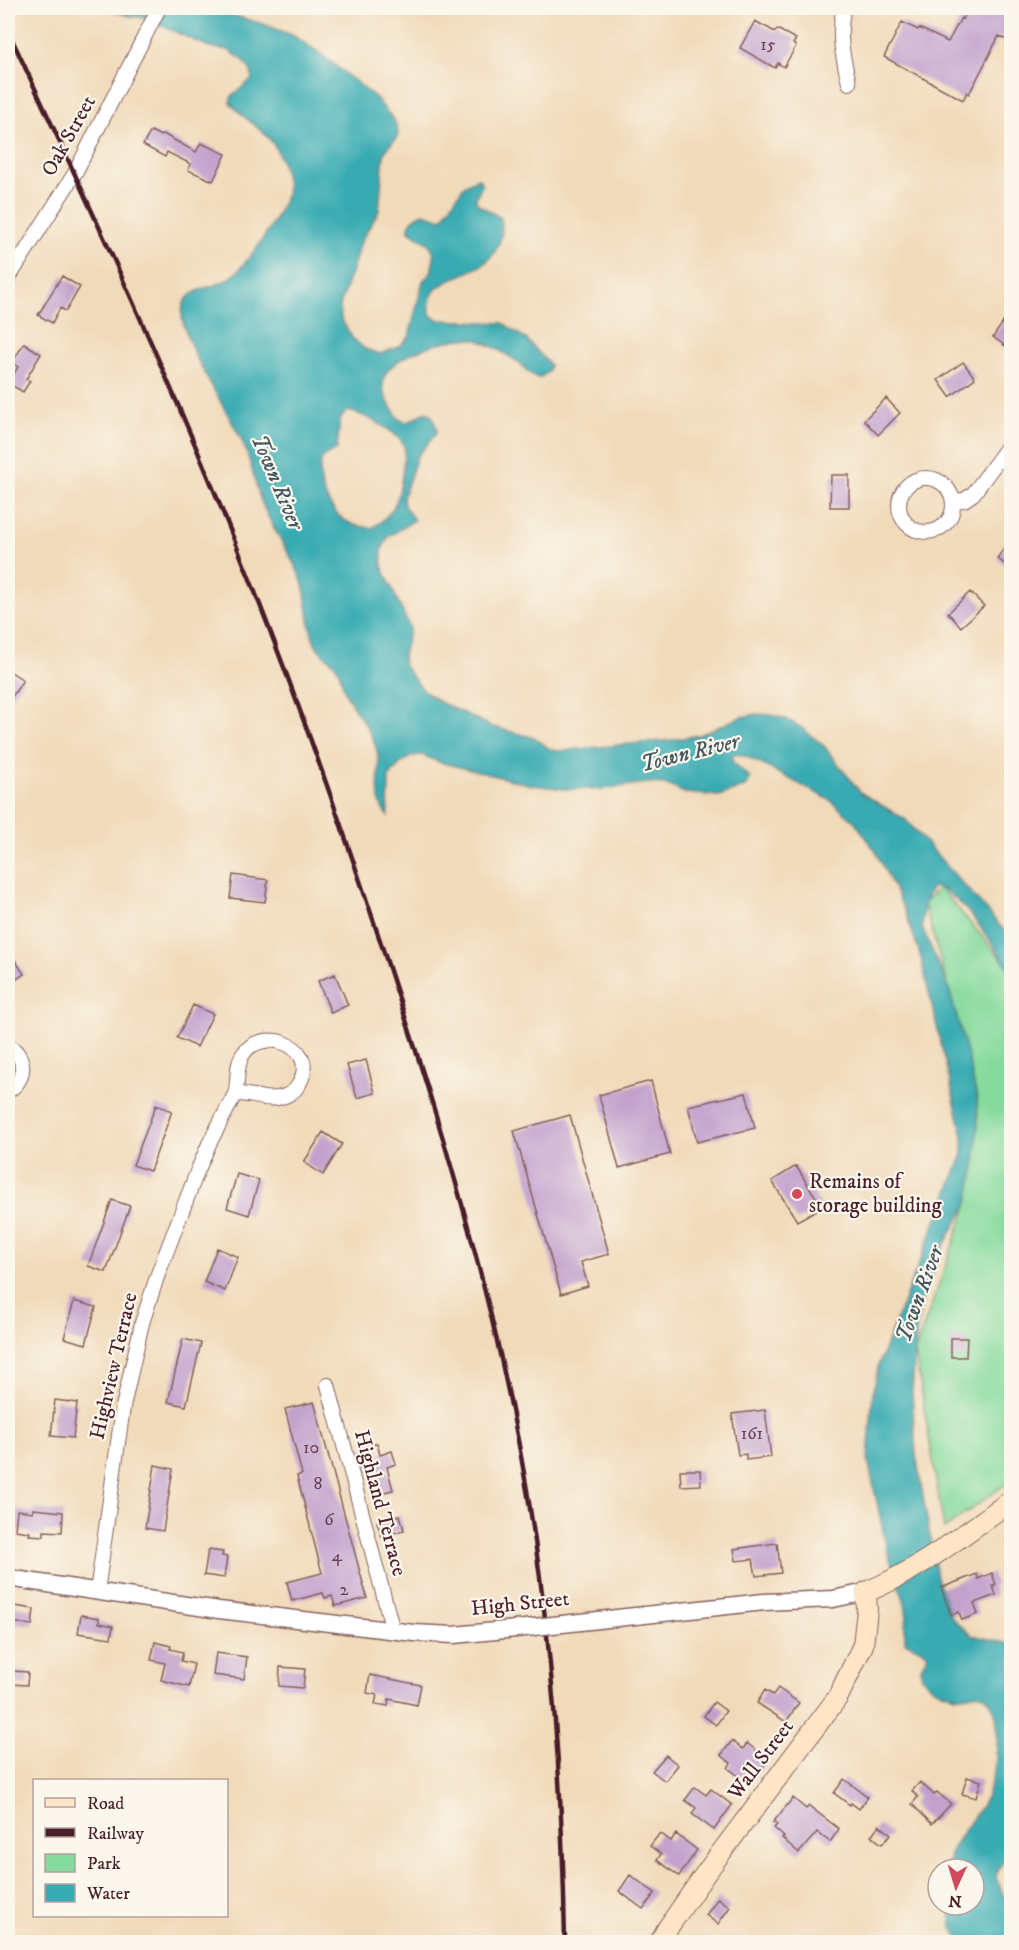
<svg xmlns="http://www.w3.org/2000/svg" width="1019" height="1950" font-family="'IM FELL DW Pica',serif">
<rect width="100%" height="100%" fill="#fbf7ec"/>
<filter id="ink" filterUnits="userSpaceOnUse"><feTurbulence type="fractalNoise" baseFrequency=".0167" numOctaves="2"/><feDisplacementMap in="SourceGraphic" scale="12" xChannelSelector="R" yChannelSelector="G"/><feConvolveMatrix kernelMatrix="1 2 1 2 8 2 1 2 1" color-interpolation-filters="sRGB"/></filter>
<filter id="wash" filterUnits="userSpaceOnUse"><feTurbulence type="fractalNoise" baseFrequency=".008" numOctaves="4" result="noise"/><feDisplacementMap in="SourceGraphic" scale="24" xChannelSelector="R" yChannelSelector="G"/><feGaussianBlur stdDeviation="1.35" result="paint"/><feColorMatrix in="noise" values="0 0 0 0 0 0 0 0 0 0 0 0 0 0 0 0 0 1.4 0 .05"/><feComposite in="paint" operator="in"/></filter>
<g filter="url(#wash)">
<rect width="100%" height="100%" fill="#f1daba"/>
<!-- green -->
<path fill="#86da9d" stroke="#687c64" stroke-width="1.5" d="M 939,887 L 1012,971 L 1011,1480 L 944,1529 L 915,1351 L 968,1203 L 978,1123 L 952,999 L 924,904 Z"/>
<!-- water -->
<path fill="#39abb2" stroke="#42656e" stroke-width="1.5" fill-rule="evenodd" d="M 102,8 L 208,8 L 263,24 L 292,35 L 317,51 L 375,97 L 393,119 L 397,127 L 398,135 L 384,153 L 379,211 L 362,239 L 340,305 L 341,319 L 353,339 L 365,349 L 380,354 L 400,346 L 409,337 L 423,281 L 431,273 L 434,258 L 433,250 L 428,243 L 409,231 C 408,221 415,217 424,213 L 442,219 L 464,186 L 478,178 L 483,184 L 476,197 L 477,204 L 501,218 C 505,235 497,254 483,264 C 463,279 421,280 431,316 L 440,320 L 503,323 L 526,339 L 550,365 L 548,372 L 540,378 C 530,377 526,368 518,362 C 506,354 491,345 478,340 C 458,333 389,355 384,378 C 380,393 392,409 400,420 L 408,422 L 426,412 L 431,414 L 437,429 L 436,434 L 417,456 L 403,498 L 404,506 L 414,520 L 388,537 L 382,549 L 382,566 L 410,628 L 402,659 L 404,666 L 423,690 L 440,702 L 493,727 L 535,738 L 550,749 L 558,751 L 672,740 L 699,735 L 741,717 L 757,714 L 772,715 L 786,719 L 802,728 L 824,746 L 861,793 L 905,819 L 1011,938 L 1011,971 C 996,950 960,890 934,887 L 930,890 L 924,904 L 922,927 L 948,986 L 968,1056 L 977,1098 L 978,1123 L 975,1166 L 968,1203 L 945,1243 L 922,1297 L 916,1335 L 912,1392 L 916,1455 L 937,1577 L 951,1617 L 971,1635 L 1011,1644 L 1011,1851 L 999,1868 L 996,1877 L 1011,1913 L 1011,1942 L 961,1942 L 952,1926 L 949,1905 L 974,1905 L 974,1869 L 949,1869 C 949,1865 949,1859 950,1855 C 952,1844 975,1817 982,1805 C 995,1783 1000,1742 996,1716 C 995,1709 989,1697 982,1694 C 976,1692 970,1695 964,1696 C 950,1697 920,1686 921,1669 C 921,1662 927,1660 928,1653 L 905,1642 L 905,1626 L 907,1617 L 905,1603 L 887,1550 L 868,1460 L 873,1392 L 879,1363 L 963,1154 L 963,1137 L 920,954 L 905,911 L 875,850 L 855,822 L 830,800 L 748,757 L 736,754 L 732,757 L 732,761 L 750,778 L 747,786 L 719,796 L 685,793 L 665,784 L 647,783 L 603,789 L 565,789 L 532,785 L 439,762 L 422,755 L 412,756 L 399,765 L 389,777 L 388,816 C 371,799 383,774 377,751 C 370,726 358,717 347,696 C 342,687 342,675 336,666 C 330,658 318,652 315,643 C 306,622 309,597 300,576 C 290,553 274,531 264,508 C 254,486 252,460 241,439 C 227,409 181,342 182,312 C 183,288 211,289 227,280 C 245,270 288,206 287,186 C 286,175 281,160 277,151 C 269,131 243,120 230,102 L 232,96 L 252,79 L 251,71 L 243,60 L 228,50 L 209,47 L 142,17 L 130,16 ZM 347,411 C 361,413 401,432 404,447 C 406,452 403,460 403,466 C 400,495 398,512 372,528 C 366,527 358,527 352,524 C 329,515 315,482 322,458 L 337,449 L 340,419 Z"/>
<g id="blocks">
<!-- building -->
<path fill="#c2a1cd" d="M 969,8 L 1011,8 L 1011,42 L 999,36 L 969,94 L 967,92 L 963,100 L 884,57 L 902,22 L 918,30 L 919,28 L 948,42 L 961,18 L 963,19 Z
M 755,21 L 775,32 L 777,29 L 796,39 L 793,44 L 796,46 L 784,67 L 778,63 L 775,68 L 740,48 Z
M 151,131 L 161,136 L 163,134 L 196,152 L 201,143 L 226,154 L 213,181 L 188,170 L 191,164 L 167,152 L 165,157 L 143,145 Z
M 62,276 L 80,287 L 66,311 L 60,308 L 52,323 L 38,315 Z
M 1011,311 L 1011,350 L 993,337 Z
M 24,343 L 41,354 L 26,379 L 30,381 L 23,392 L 8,383 L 18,367 L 12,363 Z
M 963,362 L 975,378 L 950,397 L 938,380 Z
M 886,398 L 900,413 L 878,435 L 864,420 Z
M 831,475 L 849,475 L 849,507 L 830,507 Z
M 1011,539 L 1011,569 L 997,558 Z
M 970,592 L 984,606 L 961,627 L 948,613 Z
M 8,670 L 23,680 L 8,703 Z
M 233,875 L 268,880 L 265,902 L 230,898 Z
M 8,949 L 24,974 L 8,985 Z
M 335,974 L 348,1005 L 331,1013 L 318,981 Z
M 193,1005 L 213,1014 L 197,1047 L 177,1038 Z
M 366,1060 L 375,1093 L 357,1098 L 347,1065 Z
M 651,1081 L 670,1154 L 619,1168 L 599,1095 Z
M 746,1093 L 755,1128 L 697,1142 L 688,1106 Z
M 156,1105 L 172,1111 L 150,1171 L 133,1165 Z
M 570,1115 L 609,1254 L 581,1262 L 588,1286 L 561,1294 L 514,1131 Z
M 323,1132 L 342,1144 L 323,1175 L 304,1162 Z
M 796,1166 L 822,1207 L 797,1221 L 772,1181 Z
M 237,1174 L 259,1180 L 249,1215 L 227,1208 Z
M 112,1200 L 130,1206 L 106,1272 L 88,1266 Z
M 217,1248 L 238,1257 L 225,1291 L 204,1282 Z
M 74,1301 L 96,1307 L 86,1344 L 64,1338 Z
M 951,1338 L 967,1338 L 966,1357 L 951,1357 Z
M 183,1339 L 201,1343 L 186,1406 L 168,1402 Z
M 55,1400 L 77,1403 L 73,1438 L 51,1436 Z
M 314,1402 L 367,1598 L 335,1606 L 332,1596 L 325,1598 L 323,1593 L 292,1601 L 287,1582 L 322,1573 L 297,1476 L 302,1474 L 285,1409 Z
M 765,1410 L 771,1457 L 746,1460 L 746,1454 L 738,1455 L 732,1414 Z
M 377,1443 L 380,1455 L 392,1451 L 396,1464 L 387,1467 L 393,1490 L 376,1494 L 370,1472 L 368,1473 L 360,1449 Z
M 155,1465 L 173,1469 L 163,1531 L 145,1528 Z
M 680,1470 L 700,1470 L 701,1485 L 681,1486 Z
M 33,1509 L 63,1512 L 62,1532 L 44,1531 L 44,1536 L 29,1535 L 30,1532 L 15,1530 L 17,1510 L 33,1512 Z
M 400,1515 L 404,1530 L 382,1537 L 377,1522 Z
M 777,1543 L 781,1573 L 756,1576 L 753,1559 L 736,1561 L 734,1549 Z
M 208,1550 L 223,1552 L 222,1556 L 227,1557 L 224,1578 L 204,1575 Z
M 992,1573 L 996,1585 L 993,1586 L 996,1595 L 974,1603 L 978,1614 L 962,1620 L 959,1612 L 951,1615 L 941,1588 L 977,1574 L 978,1579 Z
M 14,1606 L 34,1609 L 32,1625 L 11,1622 Z
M 81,1615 L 99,1618 L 99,1623 L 113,1626 L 111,1638 L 78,1633 Z
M 155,1642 L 171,1646 L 170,1649 L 183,1652 L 181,1661 L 194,1664 L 189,1687 L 161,1680 L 165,1663 L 151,1660 Z
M 216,1653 L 247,1657 L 244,1679 L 213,1675 Z
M 280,1667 L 305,1669 L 303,1688 L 279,1686 Z
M 12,1671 L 28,1672 L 27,1685 L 11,1684 Z
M 370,1675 L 421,1685 L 417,1705 L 389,1699 L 388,1706 L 375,1704 L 377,1695 L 367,1693 Z
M 778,1688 L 799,1703 L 786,1722 L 757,1703 L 765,1690 L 773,1695 Z
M 714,1702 L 726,1711 L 716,1725 L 704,1716 Z
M 732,1741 L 743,1749 L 747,1743 L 768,1760 L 749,1784 L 728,1768 L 731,1763 L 721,1755 Z
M 666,1755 L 678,1765 L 665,1781 L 652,1771 Z
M 967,1777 L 981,1781 L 976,1798 L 962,1794 Z
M 844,1779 L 868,1797 L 859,1809 L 851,1803 L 850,1805 L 834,1793 Z
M 920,1782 L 934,1795 L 937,1792 L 951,1804 L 932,1824 L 912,1804 L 918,1797 L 912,1791 Z
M 695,1787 L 706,1795 L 711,1789 L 732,1805 L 714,1830 L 692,1814 L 696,1808 L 685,1800 Z
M 793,1798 L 806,1809 L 809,1806 L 839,1829 L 830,1842 L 817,1832 L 799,1853 L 782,1838 L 784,1837 L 774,1828 L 777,1825 L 773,1822 Z
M 879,1825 L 891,1834 L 882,1844 L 871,1836 Z
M 660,1833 L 671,1841 L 676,1834 L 697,1850 L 679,1876 L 657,1860 L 661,1854 L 650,1846 Z
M 630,1875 L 655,1893 L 643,1909 L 619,1891 Z
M 718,1898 L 730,1907 L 718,1924 L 706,1915 Z"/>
</g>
</g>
<g filter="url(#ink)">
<use href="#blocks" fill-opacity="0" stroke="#84605d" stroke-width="1.5"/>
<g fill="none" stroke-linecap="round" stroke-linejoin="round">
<!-- minor casing -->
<g stroke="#84605d" stroke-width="16">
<path id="minor" d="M 844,8 C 837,33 843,58 849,83
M 8,279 L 75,173 L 159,8
M899 505a27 27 0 1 1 54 0a27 27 0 1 1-54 0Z
M 953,501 L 964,500 L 973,494 L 1012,441
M 8,1045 C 27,1056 27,1080 8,1091
M 328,1385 L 393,1631
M 97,1592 L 123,1407 L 142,1323 L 158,1274 L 197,1172 L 209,1144 L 235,1094 C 239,1080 235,1067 243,1054 C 262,1026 317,1045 301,1080 C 298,1088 293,1093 285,1096 C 267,1103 253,1093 235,1094"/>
</g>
<!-- tertiary casing -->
<g stroke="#84605d" stroke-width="19">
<path id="tertiary" d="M 8,1578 L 219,1610 L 414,1633 L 454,1635 L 516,1629
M 562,1624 L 764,1602 L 833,1599 L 866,1592"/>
</g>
<!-- secondary casing -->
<g stroke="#84605d" stroke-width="22">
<path id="secondary" d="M 660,1942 L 667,1929 L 705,1874 L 838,1697 L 863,1645 L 867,1610 L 866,1592 C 920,1570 965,1533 1012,1500"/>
</g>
<!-- minor -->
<use href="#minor" stroke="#fff" stroke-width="14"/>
<!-- tertiary -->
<use href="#tertiary" stroke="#fff" stroke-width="16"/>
<!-- secondary -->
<use href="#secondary" stroke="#fde5c5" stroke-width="20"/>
<!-- rail -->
<path stroke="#4a1f2b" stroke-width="4.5" d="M 8,31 C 88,201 167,372 237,547 C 295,690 346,836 394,983 C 457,1174 513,1370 539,1570 C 556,1694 563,1818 565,1942"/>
<!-- tertiary-bridge casing -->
<g stroke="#84605d" stroke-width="19" stroke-linecap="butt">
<path id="tertiary-bridge" d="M 516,1629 L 562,1624"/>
</g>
<!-- tertiary-bridge -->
<use href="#tertiary-bridge" stroke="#fff" stroke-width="16"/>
</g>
</g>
<!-- markers -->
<circle fill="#d1495b" stroke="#fbf7ec" stroke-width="2" cx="797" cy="1194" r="6"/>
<g text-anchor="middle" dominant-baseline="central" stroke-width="4.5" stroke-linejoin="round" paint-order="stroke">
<!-- number labels -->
<g font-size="18" fill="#684054">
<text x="768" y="45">15</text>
<text x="752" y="1434">161</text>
<text x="311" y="1448">10</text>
<text x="318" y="1484">8</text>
<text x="329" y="1520">6</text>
<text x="337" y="1556">4</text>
<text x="344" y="1590">2</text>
</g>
<!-- street labels -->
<g font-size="21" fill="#4a1f2b" stroke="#fbf7ec">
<text transform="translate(69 136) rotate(-61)">Oak Street</text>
<text transform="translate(114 1366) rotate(-77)">Highview Terrace</text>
<text transform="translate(380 1503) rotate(75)">Highland Terrace</text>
<text transform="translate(520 1604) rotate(-6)">High Street</text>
<text transform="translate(761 1760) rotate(-53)">Wall Street</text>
</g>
<!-- poi labels -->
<g font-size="21" fill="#4a1f2b" stroke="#fbf7ec" text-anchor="start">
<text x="809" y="1182">Remains of<tspan x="809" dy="24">storage building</tspan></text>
</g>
<!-- water labels -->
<g font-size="22" font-style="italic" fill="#435761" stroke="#fbf7ec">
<text transform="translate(277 482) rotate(67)">Town River</text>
<text transform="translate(690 753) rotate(-14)">Town River</text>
<text transform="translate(920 1294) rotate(-70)">Town River</text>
</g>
</g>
<!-- margin -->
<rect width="1019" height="1950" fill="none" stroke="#fbf7ec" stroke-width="30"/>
<!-- legend -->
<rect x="33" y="1779" width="195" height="138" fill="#fbf7ec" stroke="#b4a19f" stroke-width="1.5"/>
<rect x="45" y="1798" width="30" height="9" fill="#fde5c5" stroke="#b4a19f" stroke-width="1.5"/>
<text x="87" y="1809" font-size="18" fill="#4a1f2b">Road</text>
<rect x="45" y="1828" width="30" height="9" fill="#4a1f2b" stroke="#b4a19f" stroke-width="1.5"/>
<text x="87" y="1839" font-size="18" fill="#4a1f2b">Railway</text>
<rect x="45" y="1854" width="30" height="18" fill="#86da9d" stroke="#b4a19f" stroke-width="1.5"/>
<text x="87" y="1869" font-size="18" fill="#4a1f2b">Park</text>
<rect x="45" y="1884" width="30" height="18" fill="#39abb2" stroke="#b4a19f" stroke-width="1.5"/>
<text x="87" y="1899" font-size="18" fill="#4a1f2b">Water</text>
<!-- north arrow -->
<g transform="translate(956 1887) rotate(184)"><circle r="28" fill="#fbf7ec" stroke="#b4a19f" stroke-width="1.5"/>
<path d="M0-4.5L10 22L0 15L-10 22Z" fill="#d1495b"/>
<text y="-9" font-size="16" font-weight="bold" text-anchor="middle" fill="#4a1f2b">N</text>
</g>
</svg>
